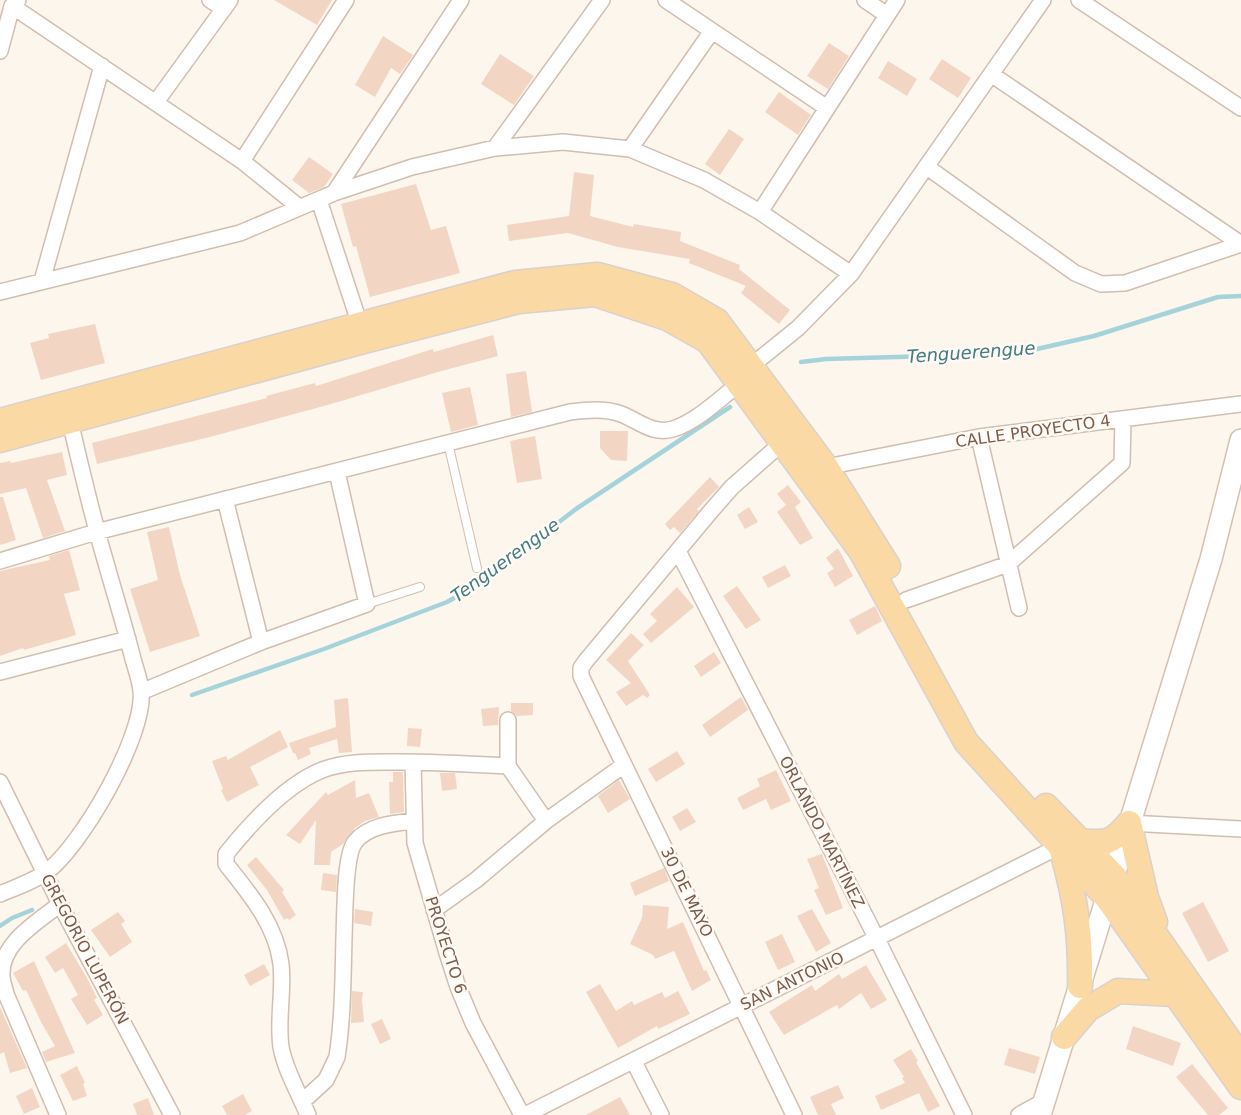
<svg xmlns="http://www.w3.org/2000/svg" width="1241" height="1115" font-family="'DejaVu Sans',sans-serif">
<rect width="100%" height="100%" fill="#fdf6ec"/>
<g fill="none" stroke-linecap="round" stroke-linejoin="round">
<!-- stream -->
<path stroke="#a5d3da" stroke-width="4.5" d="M 801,362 L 826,359 L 967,355 L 1037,349 L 1094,336 L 1218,297 L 1241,296
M 192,695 L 324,649 L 447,602 L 474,587 L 576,509 L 730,407
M 0,926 L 12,918 L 32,910"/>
</g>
<!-- building -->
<path fill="#f3d5c3" d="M 274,0 L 332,0 L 317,25 Z
M 383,36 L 413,55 L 400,74 L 391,68 L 375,97 L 355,85 Z
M 829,43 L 849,56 L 828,89 L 807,76 Z
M 500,54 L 534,76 L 514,105 L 481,84 Z
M 942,59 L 971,78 L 958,98 L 929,79 Z
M 888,61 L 917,79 L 907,96 L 878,78 Z
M 779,92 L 811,115 L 798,135 L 765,112 Z
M 729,129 L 744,139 L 720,175 L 705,164 Z
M 309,157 L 333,174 L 324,187 L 309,193 L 292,180 Z
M 574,172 L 594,175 L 590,216 L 633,227 L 634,224 L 681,232 L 680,241 L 740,265 L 739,269 L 790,310 L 779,324 L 741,293 L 746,286 L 689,263 L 690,259 L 618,247 L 568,233 L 509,241 L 507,225 L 569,216 Z
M 416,184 L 431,230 L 446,226 L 460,273 L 370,297 L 356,246 L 353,247 L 341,204 Z
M 95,324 L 105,363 L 41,380 L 30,343 L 49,338 L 48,334 Z
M 493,335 L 498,356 L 438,372 L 331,404 L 206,438 L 97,464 L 92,443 L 267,398 L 266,396 L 315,383 L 316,386 L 433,349 L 434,352 Z
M 526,371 L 532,412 L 511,417 L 506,374 Z
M 470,387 L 478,425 L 451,432 L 442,393 Z
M 600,431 L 628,431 L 627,461 L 611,460 L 600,448 Z
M 535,436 L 542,479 L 517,483 L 510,441 Z
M 62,452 L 67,475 L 47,480 L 65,531 L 43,538 L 26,488 L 0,494 L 0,463 L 10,461 L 11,463 Z
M 710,477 L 719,487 L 697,509 L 699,511 L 680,533 L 674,527 L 670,530 L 665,524 Z
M 788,485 L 801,502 L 795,507 L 813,538 L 800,545 L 777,512 L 786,505 L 777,494 Z
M 0,497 L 3,497 L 16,540 L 0,545 Z
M 749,507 L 758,522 L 745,529 L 737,515 Z
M 169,527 L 180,575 L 200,636 L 150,652 L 130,589 L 158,580 L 147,532 Z
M 838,548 L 853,576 L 835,587 L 827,573 L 834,569 L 826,558 Z
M 69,550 L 80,590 L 64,594 L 76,635 L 24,650 L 23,648 L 0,656 L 0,571 L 50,560 L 49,556 Z
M 785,565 L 791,576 L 768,588 L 762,577 Z
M 737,586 L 761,620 L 746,629 L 723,596 Z
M 677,587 L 694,607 L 651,643 L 643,634 L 657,621 L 650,614 Z
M 875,606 L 882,621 L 857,635 L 849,620 Z
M 631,633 L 644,645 L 628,661 L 650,695 L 647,698 L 643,695 L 626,706 L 616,692 L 631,683 L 606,660 Z
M 714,652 L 721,663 L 701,677 L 694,666 Z
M 741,697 L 748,710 L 710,737 L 702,725 Z
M 348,698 L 352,752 L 339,753 L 337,739 L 309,748 L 311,754 L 298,760 L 295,753 L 293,753 L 289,743 L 336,727 L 334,700 Z
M 511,703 L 533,703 L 533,715 L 517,716 L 511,711 Z
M 499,707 L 498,725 L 483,726 L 481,709 Z
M 408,728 L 422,729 L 420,747 L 407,746 Z
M 280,730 L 288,747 L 250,767 L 259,785 L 227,802 L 221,790 L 223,789 L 212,761 L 226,756 L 228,760 Z
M 677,751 L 685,764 L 656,782 L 648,769 Z
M 776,770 L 791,801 L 771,810 L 766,799 L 743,810 L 737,798 L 760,786 L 757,779 Z
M 393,772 L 403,772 L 404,812 L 390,814 L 389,782 L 393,782 Z
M 440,773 L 455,773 L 457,789 L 442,791 Z
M 355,780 L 356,798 L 369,793 L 379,817 L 365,821 L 355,828 L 343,844 L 331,852 L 330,865 L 314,865 L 316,820 L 300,844 L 286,835 L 326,792 L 328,795 Z
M 619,780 L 630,799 L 608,813 L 598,796 Z
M 687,808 L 696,822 L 680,831 L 672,817 Z
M 822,854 L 843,908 L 826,915 L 814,890 L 819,888 L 807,859 Z
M 256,857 L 284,890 L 282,892 L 296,915 L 289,920 L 287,918 L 284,920 L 267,890 L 247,865 Z
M 664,868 L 669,881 L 635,896 L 630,883 Z
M 323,873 L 337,875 L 336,892 L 321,890 Z
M 1203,902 L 1229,951 L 1208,962 L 1182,913 Z
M 643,905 L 669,907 L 667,929 L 683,922 L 704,971 L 706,970 L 711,980 L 692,991 L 674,951 L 655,959 L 653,955 L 630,944 L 642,918 Z
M 355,909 L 373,912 L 371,926 L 354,923 Z
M 812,909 L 831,943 L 816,952 L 797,916 Z
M 118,912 L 125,921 L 121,924 L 132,942 L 110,957 L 91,930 Z
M 782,934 L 795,962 L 778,970 L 765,942 Z
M 66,943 L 87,978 L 97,998 L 94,1000 L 103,1015 L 87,1025 L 71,999 L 78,995 L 63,968 L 55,973 L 45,957 Z
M 34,961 L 75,1053 L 46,1062 L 42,1052 L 55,1046 L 41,1022 L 26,990 L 23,991 L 13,973 Z
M 264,964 L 270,975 L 250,986 L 244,975 Z
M 866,965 L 887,1000 L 871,1009 L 861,993 L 839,1009 L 837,1005 L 784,1035 L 769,1012 L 812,985 L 815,991 L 839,974 L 842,979 Z
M 600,984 L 616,1011 L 632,1001 L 634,1005 L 662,992 L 665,998 L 678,991 L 690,1014 L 658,1029 L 657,1026 L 618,1048 L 586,992 Z
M 352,991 L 363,992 L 362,1000 L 364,1022 L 351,1023 Z
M 0,1007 L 27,1068 L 10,1073 L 4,1052 L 0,1054 Z
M 382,1019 L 391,1039 L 380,1044 L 371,1024 Z
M 1133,1026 L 1181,1043 L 1173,1066 L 1126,1049 Z
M 1009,1048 L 1040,1057 L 1035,1074 L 1004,1065 Z
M 911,1049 L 918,1061 L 916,1062 L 940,1106 L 928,1112 L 919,1093 L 881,1110 L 875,1096 L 905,1083 L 902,1078 L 904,1077 L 893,1060 Z
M 1192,1064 L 1228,1108 L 1219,1115 L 1208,1115 L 1176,1077 Z
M 77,1066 L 85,1083 L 83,1084 L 87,1096 L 73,1101 L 60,1075 Z
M 838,1085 L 844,1098 L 831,1104 L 836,1115 L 818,1115 L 810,1097 Z
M 32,1088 L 40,1107 L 24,1114 L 16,1096 Z
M 243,1094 L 252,1111 L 245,1115 L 227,1115 L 222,1106 Z
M 620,1097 L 630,1115 L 586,1115 Z
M 148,1098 L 154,1115 L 137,1115 L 133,1104 Z"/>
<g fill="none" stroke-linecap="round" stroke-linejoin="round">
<!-- service casing -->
<g stroke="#d1beb0" stroke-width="10">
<path id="service" d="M 448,443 L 477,568
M 367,604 L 420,587"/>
</g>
<!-- minor casing -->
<g stroke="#d1beb0" stroke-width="18">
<path id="minor" d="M 210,0 L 224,9
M 666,0 L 827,108
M 865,0 L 887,15
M 1079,0 L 1241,108
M 12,6 L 242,161
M 0,51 L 12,6 L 18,0
M 991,74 L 1241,244
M 156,102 L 230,0
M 495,148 L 602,0
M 630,149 L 712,31
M 927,167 L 1075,273 L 1101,284 L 1125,283 L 1241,244
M 334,193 L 461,0
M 319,200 L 362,331
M 299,207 L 242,161 L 346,0
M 760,212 L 897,0
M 42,281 L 102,66
M 0,292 L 240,233 L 334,193 L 412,167 L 495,148 L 563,142 L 630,149 L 704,180 L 760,212 L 851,274
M 751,366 L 798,328 L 851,274 L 1043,0
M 979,437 L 1019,608
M 782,443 L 732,487 L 711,511 L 585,662 L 581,668 L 581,676 L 794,1115
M 826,467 L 979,437 L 1241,404
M 225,499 L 261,642
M 678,551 L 877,939 L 964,1115
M 0,561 L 96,532 L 570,412 C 586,410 605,408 621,414 C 639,421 653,435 673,429 C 698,421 719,399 739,384
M 906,600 L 1008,564 L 1122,463 L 1123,419
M 0,672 L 128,639
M 141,692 L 261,642 L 367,604 L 337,472
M 508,720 L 508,766
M 413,762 L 415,843 L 447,953 L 458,987 L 473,1023 L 522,1115
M 0,782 L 60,904 L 172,1115
M 1129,823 L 1241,829
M 0,894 C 14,888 32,882 45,873 C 81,848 146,734 141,691 C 140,680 136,670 133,659 C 125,627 115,595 106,563 C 92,516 81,468 70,421
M 434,910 L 476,880 L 546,821 L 624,765
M 634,1062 L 661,1115
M 303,1101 L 326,1080 L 337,1057 C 343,1018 343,977 344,937 C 345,917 344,856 355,842 C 368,825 395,823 414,821
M 58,1115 L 6,994 C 5,988 2,982 2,976 C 0,943 38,922 60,904
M 308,1115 C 299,1093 285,1070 281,1047 C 277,1020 284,991 281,964 C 276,925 250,894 226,864 L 226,854 C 250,824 285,785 322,770 C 346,761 372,762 398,762 C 435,762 471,764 508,766 L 546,821
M 525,1115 L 1060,846
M 1019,1115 L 1046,1100"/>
</g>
<!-- secondary casing -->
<g stroke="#d6c0b0" stroke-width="24">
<path id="secondary" d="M 1040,1115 L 1211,559 L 1241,440"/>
</g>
<!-- primary casing -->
<g stroke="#dad1cd" stroke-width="27">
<path id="primary" d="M 0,421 L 515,283 L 598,275 L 672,295 L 717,321 L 826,467 L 888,566
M 0,440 L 364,341 L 519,301 L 595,294 L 667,318 L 708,341 L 861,551 L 966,742 L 1108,899 L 1241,1087
M 1046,806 L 1114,876 L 1241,1057
M 1129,823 L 1146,897 L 1155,922
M 1078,841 C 1107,843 1110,845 1129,823
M 1062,851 C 1076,900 1081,936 1080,986
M 1064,1037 L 1088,1009 L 1118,991 L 1175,994"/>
</g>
<!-- service -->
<use href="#service" stroke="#fff" stroke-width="8"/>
<!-- minor -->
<use href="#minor" stroke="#fff" stroke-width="15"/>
<!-- secondary -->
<use href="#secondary" stroke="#fff" stroke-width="21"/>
<!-- primary -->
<use href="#primary" stroke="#fbd9a5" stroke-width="24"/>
</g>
<g text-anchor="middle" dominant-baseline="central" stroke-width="5" stroke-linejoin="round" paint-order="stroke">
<!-- street labels -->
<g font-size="16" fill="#7a5c4d" stroke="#fffaf3">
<text transform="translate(1033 431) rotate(-8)">CALLE PROYECTO 4</text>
<text transform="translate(822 832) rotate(63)">ORLANDO MARTÍNEZ</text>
<text transform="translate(687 892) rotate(64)">30 DE MAYO</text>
<text transform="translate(446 945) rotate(72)">PROYECTO 6</text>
<text transform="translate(85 949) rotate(62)">GREGORIO LUPERÓN</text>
<text transform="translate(792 981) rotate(-26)">SAN ANTONIO</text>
</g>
<!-- water labels -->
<g font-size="18" font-style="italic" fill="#437c86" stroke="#fffaf3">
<text transform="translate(971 352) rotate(-4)">Tenguerengue</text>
<text transform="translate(505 560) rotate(-36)">Tenguerengue</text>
</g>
</g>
</svg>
